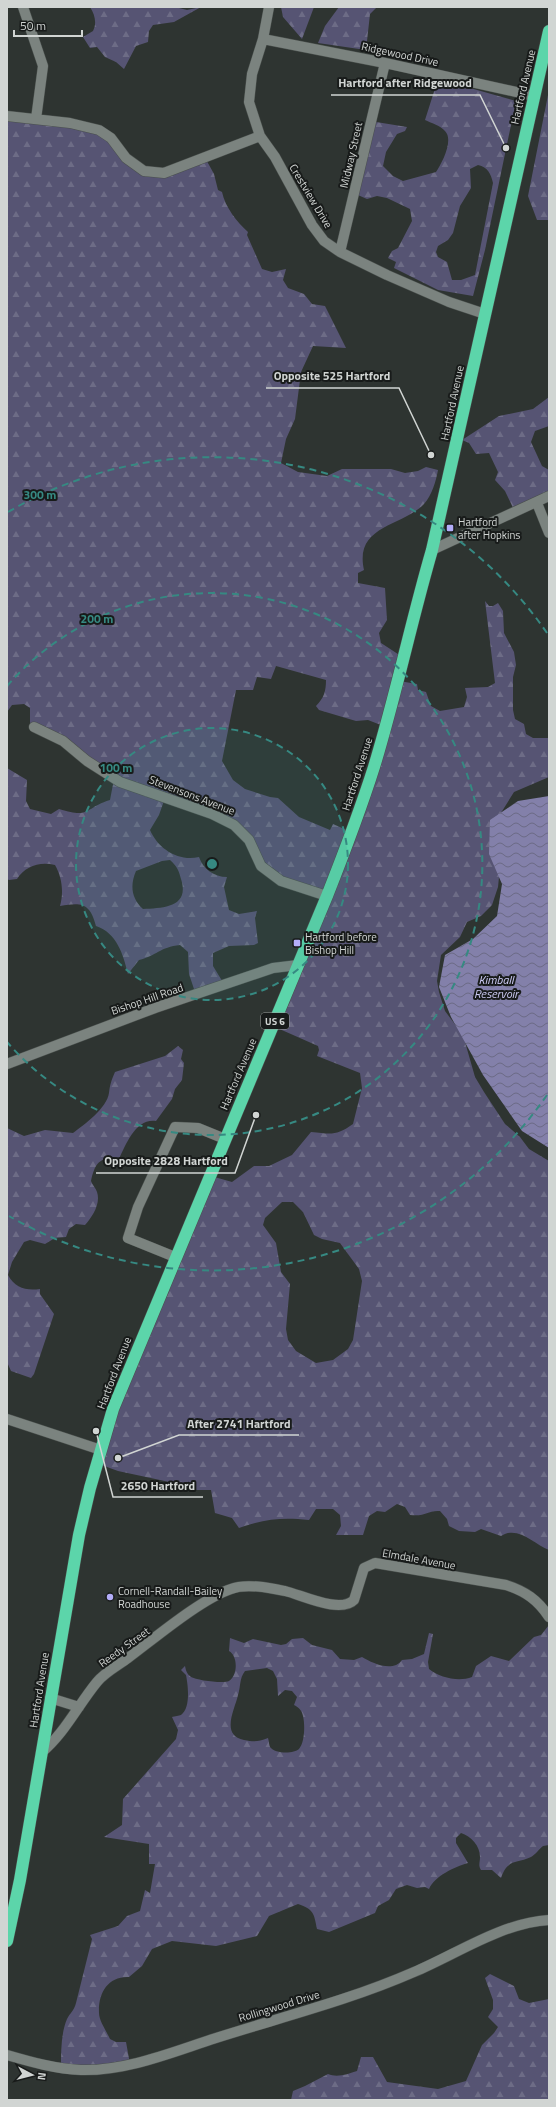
<svg xmlns="http://www.w3.org/2000/svg" width="556" height="2107" font-family="'Titillium Web',sans-serif">
<defs>
<pattern id="forest-firs" width="22" height="20" patternUnits="userSpaceOnUse"><rect width="22" height="20" fill="#565473"/><path d="M5 1l3.5 6h-7zM16 11l3.5 6h-7z" fill="#6d6c86"/></pattern>
<pattern id="water-waves" width="16" height="10" patternUnits="userSpaceOnUse"><rect width="16" height="10" fill="#8380aa"/><path d="M0 5q4-4 8 0t8 0" fill="none" stroke="#6b6a85"/></pattern>
</defs>
<rect width="100%" height="100%" fill="#2e3431"/>
<!-- forest -->
<path fill="url(#forest-firs)" fill-rule="evenodd" d="M 90,7 L 175,7 L 187,10 L 201,7 L 174,22 L 153,25 L 149,31 L 148,42 L 136,46 L 124,69 L 116,62 L 105,57 L 97,47 L 90,48 L 83,37 L 93,31 C 97,23 95,15 90,7 Z
M 281,7 L 314,7 L 302,39 L 283,17 Z
M 339,7 L 377,7 L 370,14 L 366,50 L 318,43 L 325,26 Z
M 438,79 L 516,101 L 485,250 L 473,296 L 438,290 L 394,268 L 396,262 L 388,258 L 392,251 L 398,248 L 412,221 L 410,209 L 387,198 L 377,196 L 367,199 L 351,192 L 370,121 L 407,127 L 405,131 L 397,134 L 386,152 L 383,166 L 393,176 L 403,181 L 436,172 C 442,163 454,140 445,131 C 440,125 431,123 425,120 ZM 478,165 C 488,167 491,174 493,183 L 475,275 L 461,280 L 452,280 L 447,262 L 438,257 L 436,252 L 438,246 L 448,240 L 453,233 L 460,206 L 471,188 L 470,169 Z
M 549,90 L 549,220 L 537,220 L 528,196 Z
M 7,118 L 99,131 L 143,168 L 161,170 L 203,154 L 214,174 L 218,190 L 222,192 C 225,207 237,222 248,232 L 247,235 L 262,269 L 272,272 L 286,269 L 283,280 L 288,288 L 304,294 L 312,304 L 325,306 L 346,348 L 313,346 L 301,372 L 295,419 L 286,439 L 281,463 L 298,472 L 327,476 L 342,469 L 391,469 L 405,473 L 418,471 L 426,467 L 438,470 C 436,481 432,495 424,504 C 402,527 354,525 364,570 L 358,573 L 358,583 L 385,588 L 387,620 L 379,633 L 381,643 L 404,658 L 399,681 L 417,684 L 418,690 L 426,692 L 431,706 L 440,711 L 464,707 L 467,697 L 465,688 L 488,687 L 495,683 L 485,601 L 489,606 L 493,606 L 498,603 L 503,611 L 504,633 L 514,652 L 516,665 L 513,677 L 513,710 L 515,719 L 524,724 L 526,734 L 533,738 L 549,738 L 549,777 L 514,792 L 494,824 L 499,877 L 498,887 L 492,905 L 481,916 L 467,922 L 460,937 L 441,955 L 437,981 L 439,992 L 445,1011 L 463,1035 L 475,1077 L 484,1092 L 505,1124 L 520,1137 L 529,1149 L 549,1161 L 549,1550 C 534,1544 518,1525 501,1536 L 481,1529 L 475,1532 L 459,1531 L 449,1526 L 447,1519 L 440,1511 C 427,1510 426,1517 410,1515 L 405,1507 L 397,1504 L 385,1512 L 377,1511 L 369,1516 L 363,1535 L 336,1535 L 341,1526 L 340,1515 L 333,1509 L 316,1509 L 309,1520 C 282,1517 265,1519 239,1528 L 232,1518 L 215,1513 L 211,1490 L 189,1490 L 188,1486 L 118,1471 L 96,1463 L 211,1176 L 232,1182 L 254,1166 L 269,1166 L 292,1155 L 311,1132 C 332,1134 336,1136 353,1124 L 362,1088 L 360,1073 L 317,1056 L 319,1050 L 318,1046 L 275,1027 L 326,900 L 279,880 L 235,825 L 165,798 L 159,815 L 150,830 C 158,849 179,862 199,857 C 203,869 214,877 227,877 L 224,887 L 229,910 L 239,914 L 257,911 L 255,918 L 258,943 L 254,945 L 229,946 L 213,953 L 213,966 L 224,984 L 196,995 L 189,974 L 188,952 L 180,945 C 160,947 156,956 139,960 L 128,974 C 123,954 117,933 96,926 C 90,903 82,902 60,906 C 64,892 62,877 55,865 C 40,861 25,866 17,879 L 9,880 L 7,879 L 7,768 L 27,780 L 26,801 L 30,809 L 51,814 L 59,809 C 91,819 84,808 110,800 L 114,779 L 35,728 L 30,723 L 30,708 L 24,704 L 12,705 L 7,712 ZM 276,666 L 326,680 C 326,691 324,698 316,706 L 319,710 L 356,721 L 368,720 L 386,727 L 351,832 L 333,824 L 330,830 L 299,817 L 278,798 L 270,797 L 245,789 L 233,780 L 222,761 L 236,690 L 253,690 L 257,677 L 271,679 ZM 170,860 C 177,866 179,871 181,879 C 190,907 164,908 143,909 C 131,898 130,885 136,871 L 162,861 ZM 282,1202 L 293,1202 L 303,1212 L 314,1235 L 322,1239 L 340,1243 L 359,1269 L 362,1281 L 353,1340 L 348,1349 L 333,1360 L 316,1363 L 296,1351 L 288,1340 L 286,1329 L 290,1284 L 281,1272 L 276,1243 L 263,1225 L 265,1218 Z
M 549,397 L 549,426 L 535,431 L 531,442 L 542,466 L 549,470 L 549,497 L 515,512 L 505,491 L 495,480 L 498,472 L 489,453 L 476,454 L 469,443 L 462,440 L 499,416 L 533,409 Z
M 178,1046 L 183,1050 L 181,1059 L 184,1063 L 182,1080 L 175,1089 L 172,1099 L 156,1121 C 136,1118 126,1144 119,1159 C 100,1156 95,1163 91,1181 C 92,1185 96,1188 97,1192 C 101,1204 92,1217 85,1225 L 76,1224 L 69,1229 L 66,1237 L 55,1238 L 45,1244 L 30,1240 L 24,1242 L 12,1262 L 8,1275 C 15,1288 26,1291 40,1289 L 40,1294 L 54,1314 L 34,1374 L 31,1378 L 11,1371 L 7,1362 L 7,1128 L 24,1136 L 45,1130 L 73,1133 C 84,1125 107,1108 109,1093 C 110,1085 111,1081 115,1072 L 165,1056 Z
M 549,1625 L 549,1845 L 543,1846 C 539,1849 535,1855 531,1857 C 516,1864 508,1858 501,1878 L 492,1870 L 481,1870 C 478,1865 480,1863 480,1857 C 480,1846 471,1836 461,1833 L 456,1838 L 456,1843 L 468,1863 C 454,1867 435,1876 429,1889 L 425,1887 L 417,1888 L 407,1885 L 396,1889 L 389,1900 L 378,1906 L 375,1913 L 329,1932 L 317,1929 C 314,1914 314,1909 298,1904 L 269,1916 L 257,1936 L 216,1946 L 172,1941 L 152,1949 L 142,1966 L 129,1977 C 108,1976 98,1993 99,2013 C 99,2021 107,2032 110,2039 L 116,2042 L 126,2042 L 130,2064 L 61,2067 C 61,2052 61,2033 67,2019 C 70,2013 74,2011 76,2003 L 92,1939 L 90,1935 L 118,1926 L 127,1916 L 140,1911 L 145,1890 L 150,1893 L 155,1864 L 149,1864 L 149,1844 L 104,1837 L 122,1825 L 123,1799 L 176,1739 L 178,1730 L 172,1717 C 175,1716 179,1716 181,1715 C 191,1708 188,1685 186,1675 L 181,1670 L 185,1666 C 186,1671 187,1674 191,1677 C 196,1680 223,1684 229,1681 C 238,1675 238,1656 229,1651 L 230,1638 L 244,1643 L 253,1639 L 281,1645 L 286,1644 L 292,1639 L 303,1638 L 312,1645 L 332,1650 L 340,1659 L 354,1660 L 362,1657 C 372,1663 393,1673 402,1660 L 412,1659 L 424,1654 L 429,1633 L 433,1634 L 428,1662 L 429,1669 C 440,1678 459,1682 472,1677 L 476,1666 L 491,1656 L 509,1661 L 534,1637 L 541,1635 ZM 267,1668 L 273,1671 L 277,1679 L 278,1696 L 285,1690 L 292,1691 L 297,1697 L 294,1705 C 298,1707 302,1710 303,1716 C 305,1724 305,1742 299,1749 C 294,1754 275,1754 270,1747 C 269,1745 269,1741 268,1738 C 258,1742 254,1742 244,1740 C 220,1735 235,1709 238,1695 C 241,1686 239,1679 245,1671 Z
M 490,1974 L 514,1986 L 519,1999 L 529,2003 L 549,1999 L 549,2100 L 291,2100 L 293,2091 L 305,2086 L 328,2074 C 337,2078 348,2074 357,2071 L 361,2057 L 373,2057 L 387,2082 L 438,2089 L 466,2081 L 482,2045 L 494,2033 L 498,2027 L 488,2017 L 493,2009 L 493,2000 L 485,1978 Z"/>
<!-- water -->
<path fill="url(#water-waves)" d="M 549,796 L 549,1148 L 522,1131 L 483,1075 L 451,1017 L 439,987 L 445,955 L 473,939 L 497,916 L 502,884 L 489,854 L 490,820 L 518,801 Z"/>
<g fill="none" stroke-linecap="round" stroke-linejoin="round">
<!-- minor casing -->
<g stroke="#4a504d" stroke-width="11">
<path id="minor" d="M 23,7 L 43,66 L 36,119
M 263,39 L 269,7
M 7,116 L 70,123 L 99,130 L 111,138 L 126,158 L 144,171 L 164,173 L 260,136
M 340,252 L 385,63
M 485,314 L 449,302 L 387,275 L 340,252 L 324,241 L 312,225 L 275,157 L 260,136 L 249,102 L 252,74 L 263,39 L 385,63 L 534,96
M 537,503 L 549,533
M 432,550 L 549,496
M 34,727 L 63,741 L 87,761 L 120,782 L 212,814 L 234,825 L 249,840 L 261,866 L 281,881 L 327,896
M 7,1064 L 155,1008 L 273,968 L 298,965
M 175,1257 L 128,1238 L 138,1207 L 175,1127 L 198,1128 L 225,1139
M 7,1419 L 101,1450
M 50,1698 L 79,1707
M 41,1753 C 65,1733 78,1705 97,1682 C 105,1672 119,1665 128,1658 C 155,1638 201,1599 231,1589 C 246,1583 270,1588 285,1591 C 302,1595 340,1614 354,1600 L 364,1568 L 375,1563 L 506,1585 C 525,1591 538,1600 549,1617
M 7,2055 C 31,2062 56,2069 81,2070 C 128,2071 172,2052 216,2038 C 282,2017 350,2000 414,1972 C 457,1954 501,1923 549,1920"/>
</g>
<!-- highway casing -->
<g stroke="#4a504d" stroke-width="13">
<path id="highway" d="M 7,1941 L 20,1880 L 79,1535 L 90,1488 L 113,1409 L 327,896 C 344,853 360,811 374,767 C 396,695 411,622 432,550 L 549,31"/>
</g>
<!-- minor -->
<use href="#minor" stroke="#7b837f" stroke-width="10"/>
<!-- highway -->
<use href="#highway" stroke="#5cd5aa" stroke-width="12"/>
</g>
<!-- distance rings -->
<circle cx="212" cy="864" r="136" fill="#368982" fill-opacity=".12"/>
<g fill="none" stroke="#368982" stroke-width="2" stroke-dasharray="7 5">
<circle cx="212" cy="864" r="136"/>
<path d="M7 686A271 271 0 1 1 7 1042"/>
<path d="M547 1095A407 407 0 0 1 9 1216M8 512A407 407 0 0 1 547 633"/>
</g>
<!-- markers -->
<g fill="#b3adf9" stroke="#181b1a" stroke-width="1.5">
<rect x="446" y="524" width="8" height="8" rx="2"/>
<rect x="293" y="939" width="8" height="8" rx="2"/>
<circle cx="110" cy="1597" r="4"/>
</g>
<g text-anchor="middle" dominant-baseline="central" stroke-width="4" stroke-linejoin="round" paint-order="stroke">
<!-- shield labels -->
<rect fill="#181b1a" stroke="#9a9d9c" stroke-width="1" x="261" y="1013" width="28" height="16" rx="3"/>
<g font-size="10" font-weight="bold" fill="#d1d5d3">
<text x="275" y="1021">US 6</text>
</g>
<!-- street labels -->
<g font-size="11" fill="#d1d5d3" stroke="#181b1a">
<text transform="translate(400 54) rotate(12)">Ridgewood Drive</text>
<text transform="translate(523 87) rotate(-77)">Hartford Avenue</text>
<text transform="translate(351 155) rotate(-77)">Midway Street</text>
<text transform="translate(311 196) rotate(59)">Crestview Drive</text>
<text transform="translate(452 403) rotate(-78)">Hartford Avenue</text>
<text transform="translate(357 774) rotate(-72)">Hartford Avenue</text>
<text transform="translate(192 795) rotate(21)">Stevensons Avenue</text>
<text transform="translate(147 999) rotate(-19)">Bishop Hill Road</text>
<text transform="translate(238 1074) rotate(-67)">Hartford Avenue</text>
<text transform="translate(114 1373) rotate(-69)">Hartford Avenue</text>
<text transform="translate(419 1559) rotate(10)">Elmdale Avenue</text>
<text transform="translate(124 1647) rotate(-36)">Reedy Street</text>
<text transform="translate(39 1690) rotate(-81)">Hartford Avenue</text>
<text transform="translate(279 2006) rotate(-17)">Rollingwood Drive</text>
</g>
<!-- poi labels -->
<g font-size="11" fill="#d1d5d3" stroke="#181b1a" text-anchor="start">
<text x="458" y="522">Hartford<tspan x="458" dy="13">after Hopkins</tspan></text>
<text x="305" y="937">Hartford before<tspan x="305" dy="13">Bishop Hill</tspan></text>
<text x="118" y="1591">Cornell-Randall-Bailey<tspan x="118" dy="13">Roadhouse</tspan></text>
</g>
<!-- water labels -->
<g font-size="12" font-style="italic" fill="#cdcbf4" stroke="#181b1a">
<text x="496" y="979">Kimball<tspan x="496" dy="14">Reservoir</tspan></text>
</g>
</g>
<circle cx="212" cy="864" r="6" fill="#368982" stroke="#181b1a" stroke-width="2"/>
<g font-size="12" text-anchor="middle" font-weight="bold" fill="#368982" stroke="#181b1a" stroke-width="4" stroke-linejoin="round" paint-order="stroke">
<text x="40" y="499">300 m</text>
<text x="97" y="623">200 m</text>
<text x="116" y="772">100 m</text>
</g>
<!-- callouts -->
<path fill="none" stroke="#d1d5d3" stroke-width="1.5" d="M506 148L480 95H331M431 455L399 388H266M256 1115L235 1173H96M118 1458L179 1435H299M96 1431L113 1497H203"/>
<g fill="#d1d5d3" stroke="#181b1a" stroke-width="1.5">
<circle cx="506" cy="148" r="4"/>
<circle cx="431" cy="455" r="4"/>
<circle cx="256" cy="1115" r="4"/>
<circle cx="118" cy="1458" r="4"/>
<circle cx="96" cy="1431" r="4"/>
</g>
<g font-size="12" text-anchor="middle" font-weight="bold" fill="#d1d5d3" stroke="#181b1a" stroke-width="4" stroke-linejoin="round" paint-order="stroke">
<text x="405" y="87">Hartford after Ridgewood</text>
<text x="332" y="380">Opposite 525 Hartford</text>
<text x="166" y="1165">Opposite 2828 Hartford</text>
<text x="239" y="1428">After 2741 Hartford</text>
<text x="158" y="1490">2650 Hartford</text>
</g>
<!-- border -->
<rect width="556" height="2107" fill="none" stroke="#d1d5d3" stroke-width="16"/>
<!-- north arrow -->
<g transform="translate(32 2075) rotate(97)" stroke="#181b1a" stroke-width="3" paint-order="stroke">
<path d="M0-3L7 15L0 10L-7 15Z" fill="#d1d5d3"/>
<text y="-6" font-size="11" font-weight="bold" text-anchor="middle" fill="#d1d5d3">N</text>
</g>
<!-- scale -->
<path d="M14 30v6h68v-6" fill="none" stroke="#d1d5d3" stroke-width="2"/>
<text x="20" y="30" font-size="12" fill="#d1d5d3" stroke="#181b1a" stroke-width="3" paint-order="stroke">50 m</text>
</svg>
